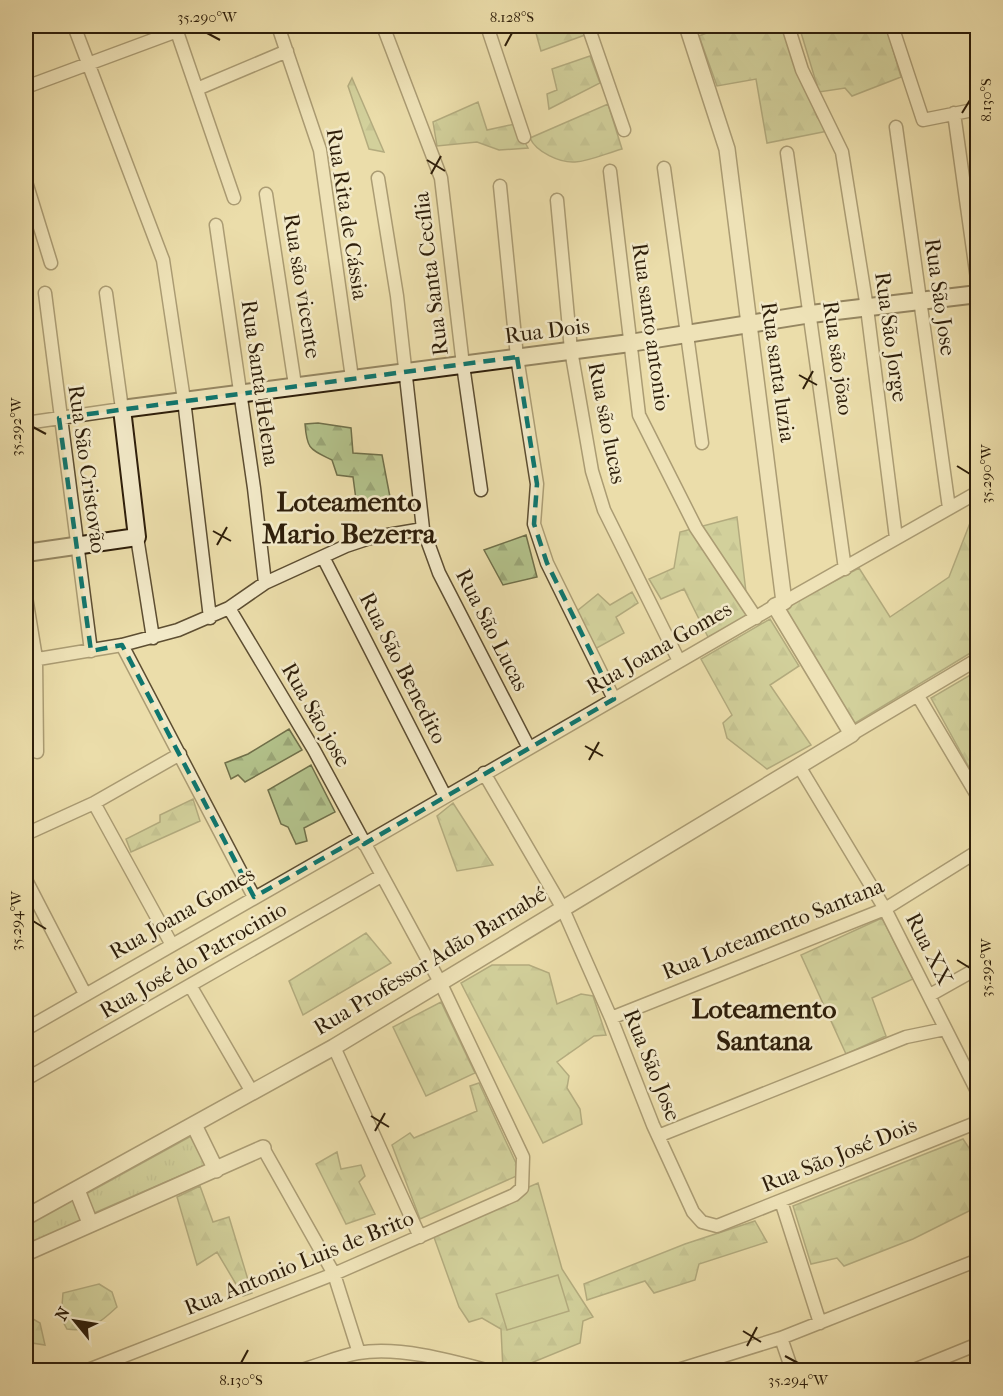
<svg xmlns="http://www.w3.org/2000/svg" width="1003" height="1396" font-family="'IM FELL French Canon',serif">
<defs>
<pattern id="grass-tufts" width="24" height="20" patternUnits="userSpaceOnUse" patternTransform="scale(1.5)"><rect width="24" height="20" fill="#b3c28b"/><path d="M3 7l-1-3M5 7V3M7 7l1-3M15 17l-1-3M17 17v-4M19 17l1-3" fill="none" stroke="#9aa677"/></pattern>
<pattern id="forest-firs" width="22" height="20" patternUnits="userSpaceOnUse" patternTransform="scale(1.5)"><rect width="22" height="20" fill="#b3c28b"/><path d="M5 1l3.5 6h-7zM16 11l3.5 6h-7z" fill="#9aa677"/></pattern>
</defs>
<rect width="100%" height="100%" fill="#ebddaa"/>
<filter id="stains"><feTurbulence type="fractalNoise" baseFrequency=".00333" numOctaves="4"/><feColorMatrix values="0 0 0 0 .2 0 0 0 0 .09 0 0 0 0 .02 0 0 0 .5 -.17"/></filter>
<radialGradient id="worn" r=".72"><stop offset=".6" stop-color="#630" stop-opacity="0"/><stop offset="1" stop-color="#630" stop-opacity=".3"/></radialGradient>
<!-- grass -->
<path fill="url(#grass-tufts)" stroke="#70704a" stroke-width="1.5" d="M 193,1135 L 207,1164 L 92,1214 L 84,1195 Z
M 76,1197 L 85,1219 L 26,1247 L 26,1225 Z"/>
<!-- forest -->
<path fill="url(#forest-firs)" stroke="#70704a" stroke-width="1.5" d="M 534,26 L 581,26 L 585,35 L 541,51 Z
M 724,26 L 742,26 L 744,32 L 782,26 L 817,117 L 828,131 L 767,143 L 756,79 L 717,86 L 699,36 Z
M 799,26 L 886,26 L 901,77 L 852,96 L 845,88 L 819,92 Z
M 590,56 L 600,83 L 549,109 L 547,94 L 557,90 L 552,69 Z
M 352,78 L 384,152 L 369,149 L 348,86 Z
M 478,102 L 487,130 L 515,124 L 528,148 L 499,150 L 477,142 L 437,146 L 433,122 Z
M 608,104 L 622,149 C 607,153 590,161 575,162 C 560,163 536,152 530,138 Z
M 318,423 L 351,428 L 353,453 L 382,455 L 390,497 L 357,507 L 353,477 L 337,475 L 332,460 C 310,449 307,450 305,424 Z
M 977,505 L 977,649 L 852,725 L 783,609 L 859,568 L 890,617 L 949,577 Z
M 737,517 L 749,617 L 708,637 L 684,589 L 661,599 L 649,579 L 674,568 L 680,532 Z
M 526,535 L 537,577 L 503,585 L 484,550 Z
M 632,592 L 638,603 L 616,617 L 624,633 L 595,649 L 577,611 L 598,594 L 610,605 Z
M 770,619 L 799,666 L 770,685 L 811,745 L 767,769 L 727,738 L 723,723 L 732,715 L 701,659 Z
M 977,671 L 977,782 L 931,698 Z
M 289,729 L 302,750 L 245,782 L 238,775 L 231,779 L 225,763 L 248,754 Z
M 311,765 L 335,812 L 304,828 L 307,841 L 296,844 L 288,827 L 281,824 L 268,790 Z
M 193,799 L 200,821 L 131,852 L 126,839 L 160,822 L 160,815 Z
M 453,803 L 493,865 L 457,871 L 437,816 Z
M 882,918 L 913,979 L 872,998 L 886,1036 L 846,1054 L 801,955 Z
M 366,933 L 391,963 L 303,1015 L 289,981 Z
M 492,965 L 529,965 L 549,973 L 557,1004 L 581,994 L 593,996 L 606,1035 L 594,1036 L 557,1062 L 569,1076 L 567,1088 L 580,1109 L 582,1124 L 543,1143 L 461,983 Z
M 441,1002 L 475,1073 L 426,1096 L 393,1027 Z
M 479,1083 L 521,1174 L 420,1219 L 392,1145 L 410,1133 L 414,1138 L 477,1111 L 470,1086 Z
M 963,1139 L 977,1160 L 977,1207 L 913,1239 L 844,1266 L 837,1258 L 811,1264 L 793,1206 Z
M 337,1152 L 341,1169 L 361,1165 L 365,1176 L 359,1182 L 375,1214 L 346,1224 L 316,1164 Z
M 538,1183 L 562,1269 L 593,1317 L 583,1321 L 580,1343 L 514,1370 L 503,1370 L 501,1329 L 482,1318 L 469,1322 L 459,1307 L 431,1229 Z
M 200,1186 L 213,1222 L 229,1217 L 252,1293 L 243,1296 L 217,1252 L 197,1265 L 177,1197 Z
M 755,1221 L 767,1242 L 699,1264 L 695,1280 L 654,1293 L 645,1281 L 587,1300 L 584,1284 L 685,1244 Z
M 99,1284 L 112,1292 L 117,1307 C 102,1321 89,1333 67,1329 L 61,1318 L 63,1293 Z
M 26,1315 L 40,1323 L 45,1345 L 26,1342 Z"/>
<!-- pitch -->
<path fill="#b3c28b" stroke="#70704a" stroke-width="1.5" d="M 558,1275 L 569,1311 L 507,1330 L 496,1294 Z"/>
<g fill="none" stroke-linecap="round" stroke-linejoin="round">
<!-- minor casing -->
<g stroke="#5d4e32" stroke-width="15">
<path id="minor" d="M 74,26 L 163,260 L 184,400 L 210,618
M 175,26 L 234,198
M 278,26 L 320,150 L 352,378
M 383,26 L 441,178 L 463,365 L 481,490
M 487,26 L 524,137
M 588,26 L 624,130
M 788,26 L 802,70 L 842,152 L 867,308 L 896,538
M 892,26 L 923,120 L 978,109
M 26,87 L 177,31
M 197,89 L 287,51
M 954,113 L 978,286
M 896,127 L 949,508
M 787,153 L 845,569
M 664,168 L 702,443
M 610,171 L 639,415 L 696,528 L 756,618
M 378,178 L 397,296 L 423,529 L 439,573 L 529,748
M 26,182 L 51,263
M 500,186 L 517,357 L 537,484 L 534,524 L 547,563 L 614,699
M 266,194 L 295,385
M 557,200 L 571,350 L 592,471 L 604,510 L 679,661
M 216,225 L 254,488 L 265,583
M 45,293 L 91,651
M 26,423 L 122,409 L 106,293
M 137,537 L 153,638
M 324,559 L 445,796
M 26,597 L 36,658 L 37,752
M 784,602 L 978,492
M 122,645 L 254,897
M 26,661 L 122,645 L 178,630 L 229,608 L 265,583 L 346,546 L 370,538 L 423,529
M 918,696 L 978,797
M 852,734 L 978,659
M 799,766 L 885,909 L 978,1093
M 484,773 L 562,907 L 611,1018 L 653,1125 L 693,1212 L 702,1222 L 717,1226 L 978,1122
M 94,803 L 172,945
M 26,834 L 94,803 L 180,754
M 364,844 L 775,606
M 26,880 L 85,994
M 191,987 L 252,1092
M 930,995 L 978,968
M 611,1018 L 885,909 L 978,851
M 26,1029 L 361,837
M 334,1047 L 420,1237
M 26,1079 L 381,876
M 658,1136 L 906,1037 L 945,1029
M 263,1148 L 334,1274 L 359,1353
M 781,1201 L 820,1323
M 781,1338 L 792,1370
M 88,1370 L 334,1274 L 514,1195 L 522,1188 L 523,1157 L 441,984 L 314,750 L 229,608
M 301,1370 C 320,1365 339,1356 358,1353 C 397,1346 449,1360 486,1370
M 678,1370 L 781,1338 L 978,1260
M 914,1370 L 978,1344"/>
</g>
<!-- tertiary casing -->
<g stroke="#5d4e32" stroke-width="18">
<path id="tertiary" d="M 194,1125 L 216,1170
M 77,1190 L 90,1223
M 26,1217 L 334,1047 L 852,734 L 775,606 L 784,602 L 727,149 L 687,26
M 26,1253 L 263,1148"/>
</g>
<!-- secondary casing -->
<g stroke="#2e1e0a" stroke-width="20">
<path id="secondary" d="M 26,553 L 137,537 L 122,409 L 630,343 L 811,314 L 978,294"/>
</g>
<!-- minor -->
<use href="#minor" stroke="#f2e9c8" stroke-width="12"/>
<!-- tertiary -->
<use href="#tertiary" stroke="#f2e9c8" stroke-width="15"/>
<!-- secondary -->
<use href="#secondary" stroke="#f2e9c8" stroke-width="16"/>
</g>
<!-- marked area -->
<path d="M0 0H1003V1396H0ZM 517,357 L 537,484 L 534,524 L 547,563 L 614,699 L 364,844 L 361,837 L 254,897 L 122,645 L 91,651 L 59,418 Z" fill="#ebddaa" fill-opacity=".55" fill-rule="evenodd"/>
<path fill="none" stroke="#0f766e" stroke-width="4.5" stroke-dasharray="12 8" stroke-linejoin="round" d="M 517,357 L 537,484 L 534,524 L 547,563 L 614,699 L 364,844 L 361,837 L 254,897 L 122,645 L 91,651 L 59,418 Z"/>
<!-- ticks -->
<path fill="none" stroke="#2e1e0a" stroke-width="2" d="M 207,33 L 220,40M 505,46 L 512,33M 962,113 L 970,100M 427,160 L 445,171M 431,174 L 441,156M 799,375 L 817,385M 803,389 L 813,371M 33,427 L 46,434M 957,466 L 970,474M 213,531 L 231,541M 217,545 L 227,527M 585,746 L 603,756M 589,760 L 599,742M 33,921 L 46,929M 957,960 L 970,968M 371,1116 L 389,1127M 375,1131 L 385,1113M 743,1331 L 761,1342M 747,1346 L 757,1327M 785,1356 L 798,1363M 241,1363 L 248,1350"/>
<g text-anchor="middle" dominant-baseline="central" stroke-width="5" stroke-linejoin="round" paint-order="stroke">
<!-- street labels -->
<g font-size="22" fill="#2e1e0a" stroke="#f2e9c8">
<text transform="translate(347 214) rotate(81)">Rua Rita de Cássia</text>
<text transform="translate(431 274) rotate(-97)">Rua Santa Cecília</text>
<text transform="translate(302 286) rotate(81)">Rua são vicente</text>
<text transform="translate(940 297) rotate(82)">Rua São Jose</text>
<text transform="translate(651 327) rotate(82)">Rua santo antonio</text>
<text transform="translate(547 331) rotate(-7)">Rua Dois</text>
<text transform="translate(891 337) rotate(82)">Rua São Jorge</text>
<text transform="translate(838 358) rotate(82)">Rua são jõao</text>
<text transform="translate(778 372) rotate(82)">Rua santa luzia</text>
<text transform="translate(260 383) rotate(82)">Rua Santa Helena</text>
<text transform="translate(607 423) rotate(79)">Rua são lucas</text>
<text transform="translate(87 469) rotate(82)">Rua São Cristovão</text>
<text transform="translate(492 630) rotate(63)">Rua São Lucas</text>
<text transform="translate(659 648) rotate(-30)">Rua Joana Gomes</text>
<text transform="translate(403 668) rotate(63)">Rua São Benedito</text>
<text transform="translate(316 715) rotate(60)">Rua São jose</text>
<text transform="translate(182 913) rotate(-30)">Rua Joana Gomes</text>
<text transform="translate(773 929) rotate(-22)">Rua Loteamento Santana</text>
<text transform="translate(929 949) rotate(63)">Rua XX</text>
<text transform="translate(193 960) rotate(-30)">Rua José do Patrocinio</text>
<text transform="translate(430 961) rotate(-31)">Rua Professor Adão Barnabé</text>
<text transform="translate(652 1065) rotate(68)">Rua São Jose</text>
<text transform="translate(839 1155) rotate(-22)">Rua São José Dois</text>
<text transform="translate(299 1263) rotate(-22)">Rua Antonio Luis de Brito</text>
</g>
<!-- district labels -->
<g font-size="28" font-weight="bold" fill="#2e1e0a" stroke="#f2e9c8">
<text x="349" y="501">Loteamento<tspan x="349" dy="32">Mario Bezerra</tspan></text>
<text x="764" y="1008">Loteamento<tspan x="764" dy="32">Santana</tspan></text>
</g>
</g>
<!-- margin -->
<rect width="1003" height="1396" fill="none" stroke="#ebddaa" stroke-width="66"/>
<!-- north arrow -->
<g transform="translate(75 1321) rotate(300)" stroke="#f2e9c8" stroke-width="4.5" paint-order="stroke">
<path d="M0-4.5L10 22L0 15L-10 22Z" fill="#2e1e0a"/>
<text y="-9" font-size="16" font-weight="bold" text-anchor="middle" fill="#2e1e0a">N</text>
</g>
<rect x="33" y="33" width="937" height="1330" fill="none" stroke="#2e1e0a" stroke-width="2"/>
<g font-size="15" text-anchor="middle" fill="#2e1e0a">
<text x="207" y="22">35.290°W</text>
<text x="512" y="22">8.128°S</text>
<text transform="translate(986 100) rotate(-90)" y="5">8.130°S</text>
<text transform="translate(16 427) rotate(-90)" y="5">35.292°W</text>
<text transform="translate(986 474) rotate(-90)" y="5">35.290°W</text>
<text transform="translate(16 921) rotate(-90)" y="5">35.294°W</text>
<text transform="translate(986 968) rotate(-90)" y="5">35.292°W</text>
<text x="241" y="1385">8.130°S</text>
<text x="798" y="1385">35.294°W</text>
</g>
<rect width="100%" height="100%" filter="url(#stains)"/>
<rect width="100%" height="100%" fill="url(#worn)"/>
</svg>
